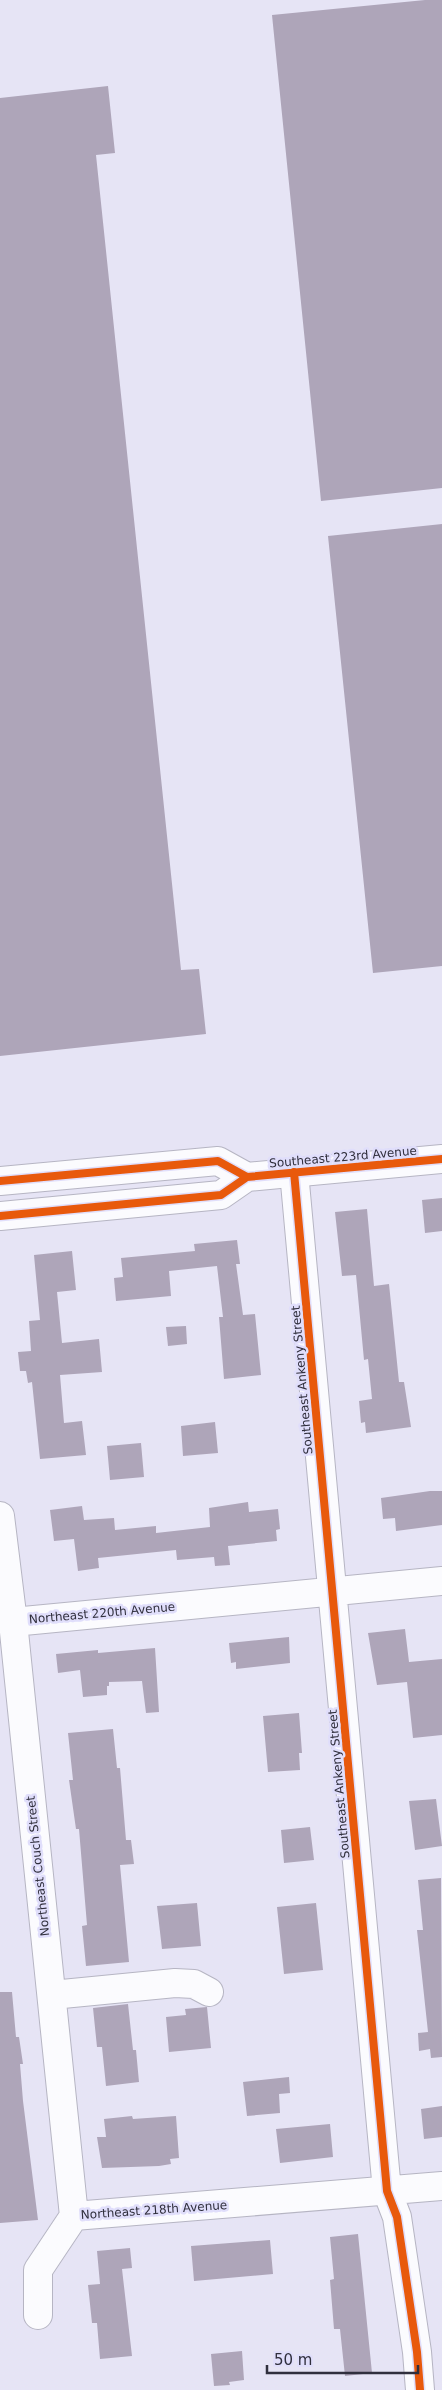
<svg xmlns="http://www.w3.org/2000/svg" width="442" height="2390" font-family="'DejaVu Sans',sans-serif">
<rect width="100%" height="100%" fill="#e6e4f5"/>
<!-- building -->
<path fill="#aea5b9" d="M 425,0 L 442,0 L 442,488 L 321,501 L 272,15 Z
M 108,86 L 115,153 L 96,155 L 181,970 L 199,969 L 206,1034 L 0,1056 L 0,98 Z
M 442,524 L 442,966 L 373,973 L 328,536 Z
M 442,1198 L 442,1231 L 425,1233 L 422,1200 Z
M 367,1209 L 374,1286 L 389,1284 L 399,1382 L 404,1382 L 411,1427 L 366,1433 L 365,1422 L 361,1423 L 359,1401 L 372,1399 L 368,1359 L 364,1360 L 356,1275 L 342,1276 L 335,1212 Z
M 237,1240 L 240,1264 L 236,1264 L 243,1315 L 255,1314 L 261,1375 L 224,1379 L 219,1317 L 223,1317 L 217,1266 L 169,1271 L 171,1296 L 116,1301 L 114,1278 L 123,1277 L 121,1258 L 195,1251 L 194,1244 Z
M 72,1251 L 76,1290 L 57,1292 L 62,1343 L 99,1339 L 102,1372 L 60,1375 L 64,1423 L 82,1421 L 86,1455 L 40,1459 L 32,1382 L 28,1383 L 26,1371 L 20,1371 L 18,1352 L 31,1351 L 29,1321 L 40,1320 L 34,1255 Z
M 186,1326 L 187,1344 L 168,1346 L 166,1327 Z
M 215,1422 L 218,1453 L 183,1456 L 181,1426 Z
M 141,1443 L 144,1477 L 110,1480 L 107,1446 Z
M 430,1491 L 442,1491 L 442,1525 L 396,1531 L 395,1518 L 383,1519 L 381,1498 Z
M 248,1502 L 249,1512 L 278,1509 L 280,1529 L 276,1530 L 277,1541 L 228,1546 L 230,1565 L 215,1566 L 214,1557 L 177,1560 L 176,1550 L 98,1558 L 99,1568 L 78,1571 L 74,1539 L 54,1541 L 50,1510 L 82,1506 L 84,1520 L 114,1518 L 115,1530 L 156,1526 L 156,1533 L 210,1527 L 209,1508 Z
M 405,1629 L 409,1662 L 442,1659 L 442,1735 L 413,1738 L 407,1682 L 377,1685 L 368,1633 Z
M 289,1637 L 290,1663 L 236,1669 L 236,1662 L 231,1663 L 229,1643 Z
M 155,1648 L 159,1712 L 146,1713 L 142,1681 L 109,1682 L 109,1686 L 107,1686 L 107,1695 L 83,1697 L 80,1670 L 58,1673 L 56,1654 L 98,1650 L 98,1653 Z
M 299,1713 L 302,1753 L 299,1753 L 300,1770 L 268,1772 L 263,1716 Z
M 113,1729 L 117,1768 L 120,1768 L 126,1840 L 131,1840 L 134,1864 L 120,1865 L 129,1962 L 86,1966 L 82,1926 L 87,1925 L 79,1829 L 76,1829 L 69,1780 L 73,1780 L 68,1733 Z
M 436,1799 L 442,1846 L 415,1850 L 409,1801 Z
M 310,1827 L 314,1860 L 284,1863 L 281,1830 Z
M 441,1878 L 442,2057 L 431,2058 L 430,2049 L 419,2051 L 418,2033 L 428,2032 L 417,1930 L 423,1930 L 418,1880 Z
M 197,1903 L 201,1946 L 162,1949 L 157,1906 Z
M 316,1903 L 323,1970 L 284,1974 L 277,1907 Z
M 0,1992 L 12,1992 L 16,2037 L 19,2037 L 23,2064 L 20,2064 L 23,2101 L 38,2220 L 0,2223 Z
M 128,2004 L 133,2050 L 136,2050 L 139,2082 L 106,2086 L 102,2047 L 97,2047 L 93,2008 Z
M 207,2007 L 211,2048 L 169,2052 L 166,2017 L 186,2015 L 185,2009 Z
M 289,2077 L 290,2093 L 279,2094 L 280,2113 L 247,2116 L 243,2082 Z
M 442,2106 L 442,2137 L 424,2139 L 421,2109 Z
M 132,2116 L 133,2119 L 176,2116 L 179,2158 L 170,2159 L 171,2164 L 159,2166 L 102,2168 L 97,2137 L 106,2137 L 104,2119 Z
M 330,2124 L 333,2157 L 280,2163 L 276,2129 Z
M 358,2234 L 372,2373 L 345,2376 L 340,2329 L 334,2329 L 330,2280 L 334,2279 L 330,2237 Z
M 270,2240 L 273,2274 L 194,2281 L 191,2246 Z
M 130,2248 L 132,2268 L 122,2269 L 132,2356 L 100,2359 L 97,2323 L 92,2323 L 88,2285 L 100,2284 L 97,2251 Z
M 242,2351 L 244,2380 L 229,2382 L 230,2385 L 214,2386 L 211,2354 Z"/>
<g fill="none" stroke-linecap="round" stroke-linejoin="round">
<!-- minor casing -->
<g stroke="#b6b5c3" stroke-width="30">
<path id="minor" d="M 294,1172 L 387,2191 L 397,2217 L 417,2352 L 420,2390
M 0,1516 L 13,1622 L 74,2216
M 13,1622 L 442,1581
M 52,1995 L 175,1983 L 194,1984 L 209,1992
M 74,2216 L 442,2186
M 38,2315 L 38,2270 L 74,2216"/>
</g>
<!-- major casing -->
<g stroke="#b6b5c3" stroke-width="30">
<path id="major" d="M 0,1181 L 218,1161 L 247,1177
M 0,1216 L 221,1195 L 247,1177 L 442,1159"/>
</g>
<!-- minor -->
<use href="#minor" stroke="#fbfbfe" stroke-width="28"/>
<!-- major -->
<use href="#major" stroke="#fbfbfe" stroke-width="28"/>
<!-- cycleway casing -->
<g stroke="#e0defb" stroke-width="11">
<path id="cycleway" d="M 294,1172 L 387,2191 L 397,2217 L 417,2352 L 420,2390
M 0,1181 L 218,1161 L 247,1177
M 0,1216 L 221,1195 L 247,1177 L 442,1159"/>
</g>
<!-- cycleway -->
<use href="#cycleway" stroke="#e8590c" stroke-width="8"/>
</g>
<g text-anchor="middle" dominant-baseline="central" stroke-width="5" stroke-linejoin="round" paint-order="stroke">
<!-- street labels -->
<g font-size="12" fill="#302f3d" stroke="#e0defb">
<text transform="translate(343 1157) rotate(-5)">Southeast 223rd Avenue</text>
<text transform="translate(302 1380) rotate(-95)">Southeast Ankeny Street</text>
<text transform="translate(102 1613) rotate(-5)">Northeast 220th Avenue</text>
<text transform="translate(339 1784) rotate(-95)">Southeast Ankeny Street</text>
<text transform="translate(38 1866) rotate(-96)">Northeast Couch Street</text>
<text transform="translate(154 2210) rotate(-4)">Northeast 218th Avenue</text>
</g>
</g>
<!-- scale -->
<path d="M267 2365v8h151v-8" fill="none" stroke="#302f3d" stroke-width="2.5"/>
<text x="274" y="2365" font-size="15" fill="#302f3d" stroke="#e0defb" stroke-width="4" paint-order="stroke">50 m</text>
</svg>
